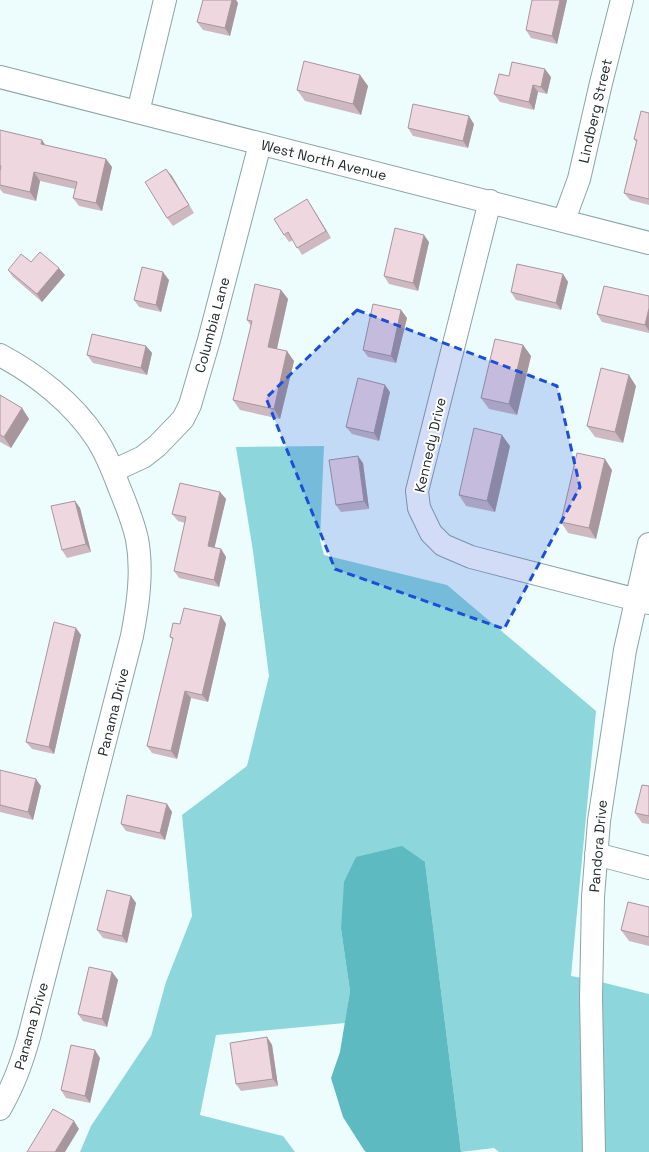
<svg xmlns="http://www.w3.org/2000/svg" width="649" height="1152" font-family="'Space Grotesk',sans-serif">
<rect width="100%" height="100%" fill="#edfdfe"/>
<!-- green -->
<path fill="#8dd6db" d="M 324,446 L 320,540 L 324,555 L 447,585 L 596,711 L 571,976 L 582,978 L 584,1152 L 499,1152 L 494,1148 L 461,1152 L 425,862 L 341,929 L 350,991 L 345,1023 L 216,1035 L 200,1115 L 283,1136 L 295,1152 L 80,1152 L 91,1126 L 151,1036 L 166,982 L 192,916 L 182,815 L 247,766 L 269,676 L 253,551 L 236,447 Z
M 601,982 L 649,994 L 649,1152 L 603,1152 Z"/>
<!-- water -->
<path fill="#5cbac0" d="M 402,846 L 425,862 L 461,1152 L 366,1152 L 364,1150 L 343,1117 L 331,1078 L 340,1052 L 350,991 L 341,929 L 344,882 L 356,857 Z"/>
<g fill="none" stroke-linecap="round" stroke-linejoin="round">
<!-- street casing -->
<g stroke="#8ba4a5" stroke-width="24">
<path id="street" d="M 0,77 L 649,243
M 138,112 L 165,0
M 490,201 L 417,491 L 419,508 L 431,533 L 443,545 L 471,557 L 649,603
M 564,220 L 579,179 L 601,83 L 622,0
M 0,355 C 36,374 73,403 96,438 C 106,453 113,471 119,487 C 126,504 133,521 137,539 C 143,571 138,605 132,636 L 29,1037 C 21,1065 14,1084 0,1109
M 113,471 L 143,457 L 157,446 L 183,419 L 190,405 L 209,340 L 260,144
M 596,854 L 649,868
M 594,1152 L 591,998 L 593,897 L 599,821 L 625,650 L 649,544"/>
</g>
<!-- street -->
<use href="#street" stroke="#fff" stroke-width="22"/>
</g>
<!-- wall -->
<path fill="#ceb9c0" d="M 203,0 L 236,0 L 238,3 L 230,36 L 203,30 L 197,22 Z
M 567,0 L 557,44 L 531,38 L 526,30 Z
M 360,75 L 368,86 L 361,115 L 305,101 L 297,90 Z
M 509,76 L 551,77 L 547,94 L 538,92 L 534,110 L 500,102 L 494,94 Z
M 649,113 L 649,205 L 630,200 L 624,193 L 636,142 L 634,139 Z
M 474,124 L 468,148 L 413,136 L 408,128 Z
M 0,130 L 42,140 L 45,145 L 106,159 L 112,167 L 102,211 L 79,206 L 73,198 L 75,189 L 40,181 L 36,201 L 3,193 L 0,189 Z
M 166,169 L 194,213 L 173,226 L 167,218 Z
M 307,199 L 312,207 L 331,238 L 302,255 L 293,240 L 289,242 L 284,235 Z
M 429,242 L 418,291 L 389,284 L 384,276 Z
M 31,262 L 65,275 L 42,302 L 13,277 L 8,270 Z
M 563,274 L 568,282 L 561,310 L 516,300 L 511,292 Z
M 169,280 L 161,312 L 139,307 L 134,300 Z
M 281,290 L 288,299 L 277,349 L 294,361 L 280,419 L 240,410 L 233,400 L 251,326 L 247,320 Z
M 649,296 L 649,333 L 602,322 L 597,314 Z
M 401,310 L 407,318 L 396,363 L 368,357 L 363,350 Z
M 523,345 L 531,356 L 517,415 L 489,409 L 481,398 Z
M 146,346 L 152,353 L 147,375 L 93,363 L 87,355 Z
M 636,386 L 623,443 L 595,437 L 587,426 Z
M 390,392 L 379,441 L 352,434 L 346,427 Z
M 0,395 L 22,408 L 29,419 L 11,448 L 0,442 Z
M 510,446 L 495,512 L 466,506 L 459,495 Z
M 363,463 L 369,509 L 341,512 L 336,505 Z
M 612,470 L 596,539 L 568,533 L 561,522 Z
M 220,492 L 226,499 L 214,548 L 221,549 L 226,557 L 219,587 L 179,578 L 174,571 L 185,523 L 178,521 L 172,514 Z
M 75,501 L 80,508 L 91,552 L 67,558 L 62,550 Z
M 221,616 L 226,624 L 208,702 L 191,698 L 177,759 L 152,753 L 147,746 L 173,640 L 170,637 L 180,624 Z
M 76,628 L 81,635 L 54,754 L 32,749 L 26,742 Z
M 0,770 L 41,786 L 33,820 L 0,812 Z
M 649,786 L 649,824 L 642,823 L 635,813 Z
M 167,804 L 172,812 L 165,840 L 126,831 L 121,824 Z
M 131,896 L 136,903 L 127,943 L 103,938 L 97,930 Z
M 649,907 L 649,946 L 629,941 L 621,930 Z
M 112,972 L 118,980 L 107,1027 L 83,1021 L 78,1014 Z
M 267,1037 L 272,1045 L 278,1086 L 241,1091 L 236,1084 Z
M 100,1058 L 90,1103 L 66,1098 L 61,1090 Z"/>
<!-- shaded-wall -->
<path fill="#a7969c" d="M 232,0 L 236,0 L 238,3 L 230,36 L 225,28 Z
M 560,0 L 567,0 L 557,44 L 552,36 Z
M 545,69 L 551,77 L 547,94 L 541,87 Z
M 360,75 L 368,86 L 361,115 L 353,104 Z
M 533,85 L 538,92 L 534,110 L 529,102 Z
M 469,116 L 474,124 L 468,148 L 463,141 Z
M 42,140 L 48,149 L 41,144 Z
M 106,159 L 112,167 L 102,211 L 96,203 Z
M 166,169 L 172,176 L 194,213 L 189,205 Z
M 34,172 L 40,181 L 36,201 L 30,192 Z
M 307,199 L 312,207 L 331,238 L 326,231 Z
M 424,235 L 429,242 L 418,291 L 413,283 Z
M 59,268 L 65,275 L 42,302 L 37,294 Z
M 163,272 L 169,280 L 161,312 L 156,305 Z
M 563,274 L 568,282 L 561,310 L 556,303 Z
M 281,290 L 288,299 L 275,357 L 268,347 Z
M 649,308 L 649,331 L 645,325 Z
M 401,310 L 407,318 L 396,363 L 391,356 Z
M 523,345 L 531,356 L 517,415 L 509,404 Z
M 146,346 L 152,353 L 147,375 L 141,368 Z
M 287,351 L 294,361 L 280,419 L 274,409 Z
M 629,375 L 636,386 L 623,443 L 615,432 Z
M 385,385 L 390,392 L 379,441 L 374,433 Z
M 22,408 L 29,419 L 11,448 L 4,437 Z
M 502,435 L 510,446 L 495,512 L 487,501 Z
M 358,456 L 363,463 L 369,509 L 364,501 Z
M 605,459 L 612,470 L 596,539 L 589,528 Z
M 220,492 L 226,499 L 213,554 L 208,546 Z
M 75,501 L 80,508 L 91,552 L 86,544 Z
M 221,549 L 226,557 L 219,587 L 214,580 Z
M 221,616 L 226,624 L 208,702 L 202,695 Z
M 76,628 L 81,635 L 54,754 L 49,747 Z
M 185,691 L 191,698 L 177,759 L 171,751 Z
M 36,779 L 41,786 L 33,820 L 28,812 Z
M 167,804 L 172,812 L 165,840 L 160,833 Z
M 131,896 L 136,903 L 127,943 L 122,936 Z
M 112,972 L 118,980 L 107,1027 L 102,1019 Z
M 267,1037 L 272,1045 L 278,1086 L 273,1079 Z
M 95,1050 L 100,1058 L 90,1103 L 85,1096 Z
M 74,1121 L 79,1129 L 65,1152 L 55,1152 Z"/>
<!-- building -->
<path fill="#efd7df" stroke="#a7969c" d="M 203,0 L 232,0 L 225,28 L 197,22 Z
M 532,0 L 560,0 L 552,36 L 526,30 Z
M 304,61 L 360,75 L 353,104 L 297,90 Z
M 512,62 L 545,69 L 541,87 L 533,85 L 529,102 L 494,94 L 499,74 L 509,76 Z
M 413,104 L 469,116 L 463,141 L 408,128 Z
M 641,111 L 649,113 L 649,199 L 624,193 L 637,140 L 634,139 Z
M 0,130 L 42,140 L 41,144 L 106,159 L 96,203 L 73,198 L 77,182 L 34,172 L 30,192 L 0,185 L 0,171 L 1,166 L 0,166 Z
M 166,169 L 189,205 L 167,218 L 145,182 Z
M 307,199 L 326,231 L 297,248 L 288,232 L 284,235 L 274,219 Z
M 395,228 L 424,235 L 413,283 L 384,276 Z
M 40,252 L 59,268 L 37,294 L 8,270 L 21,254 L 31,262 Z
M 517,264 L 563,274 L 556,303 L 511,292 Z
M 142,267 L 163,272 L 156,305 L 134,300 Z
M 255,284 L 281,290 L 268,347 L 287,351 L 274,409 L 233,400 L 252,321 L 247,320 Z
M 604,286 L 649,296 L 649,308 L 645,325 L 597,314 Z
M 373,304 L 401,310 L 391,356 L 363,350 Z
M 92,334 L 146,346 L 141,368 L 87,355 Z
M 495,339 L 523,345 L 509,404 L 481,398 Z
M 601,368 L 629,375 L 615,432 L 587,426 Z
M 358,378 L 385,385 L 374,433 L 346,427 Z
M 0,395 L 22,408 L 4,437 L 0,435 Z
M 474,428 L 502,435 L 487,501 L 459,495 Z
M 577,453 L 605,459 L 589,528 L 561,522 Z
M 358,456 L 364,501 L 336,505 L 329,460 Z
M 180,483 L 220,492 L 208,546 L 221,549 L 214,580 L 174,571 L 186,517 L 172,514 Z
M 75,501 L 86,544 L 62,550 L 51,506 Z
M 184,608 L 221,616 L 202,695 L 185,691 L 171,751 L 147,746 L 173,638 L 170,637 L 173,623 L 180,624 Z
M 54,622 L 76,628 L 49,747 L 26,742 Z
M 0,770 L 36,779 L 28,812 L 0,805 Z
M 642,785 L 649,786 L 649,816 L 635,813 Z
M 127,795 L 167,804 L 160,833 L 121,824 Z
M 107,890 L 131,896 L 122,936 L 97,930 Z
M 628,902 L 649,907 L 649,937 L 621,930 Z
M 89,967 L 112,972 L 102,1019 L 78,1014 Z
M 267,1037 L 273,1079 L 236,1084 L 230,1043 Z
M 71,1045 L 95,1050 L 85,1096 L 61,1090 Z
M 53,1109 L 74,1121 L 55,1152 L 27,1152 Z"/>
<!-- marked area -->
<path fill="#1d4ed8" fill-opacity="0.2" stroke="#1d4ed8" stroke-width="3" stroke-dasharray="8 5" stroke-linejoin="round" d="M 357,310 L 557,386 L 580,487 L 504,629 L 335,569 L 266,398 Z"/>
<g text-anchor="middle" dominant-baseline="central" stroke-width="4" stroke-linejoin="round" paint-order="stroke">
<!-- street labels -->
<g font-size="14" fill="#202a2b" stroke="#fff">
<text transform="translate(595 111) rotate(-77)">Lindberg Street</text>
<text transform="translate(324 160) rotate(14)">West North Avenue</text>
<text transform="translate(212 325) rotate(-75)">Columbia Lane</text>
<text transform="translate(430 445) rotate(-77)">Kennedy Drive</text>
<text transform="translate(113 712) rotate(-76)">Panama Drive</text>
<text transform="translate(598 846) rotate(-85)">Pandora Drive</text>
<text transform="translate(31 1026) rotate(-74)">Panama Drive</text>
</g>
</g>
</svg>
